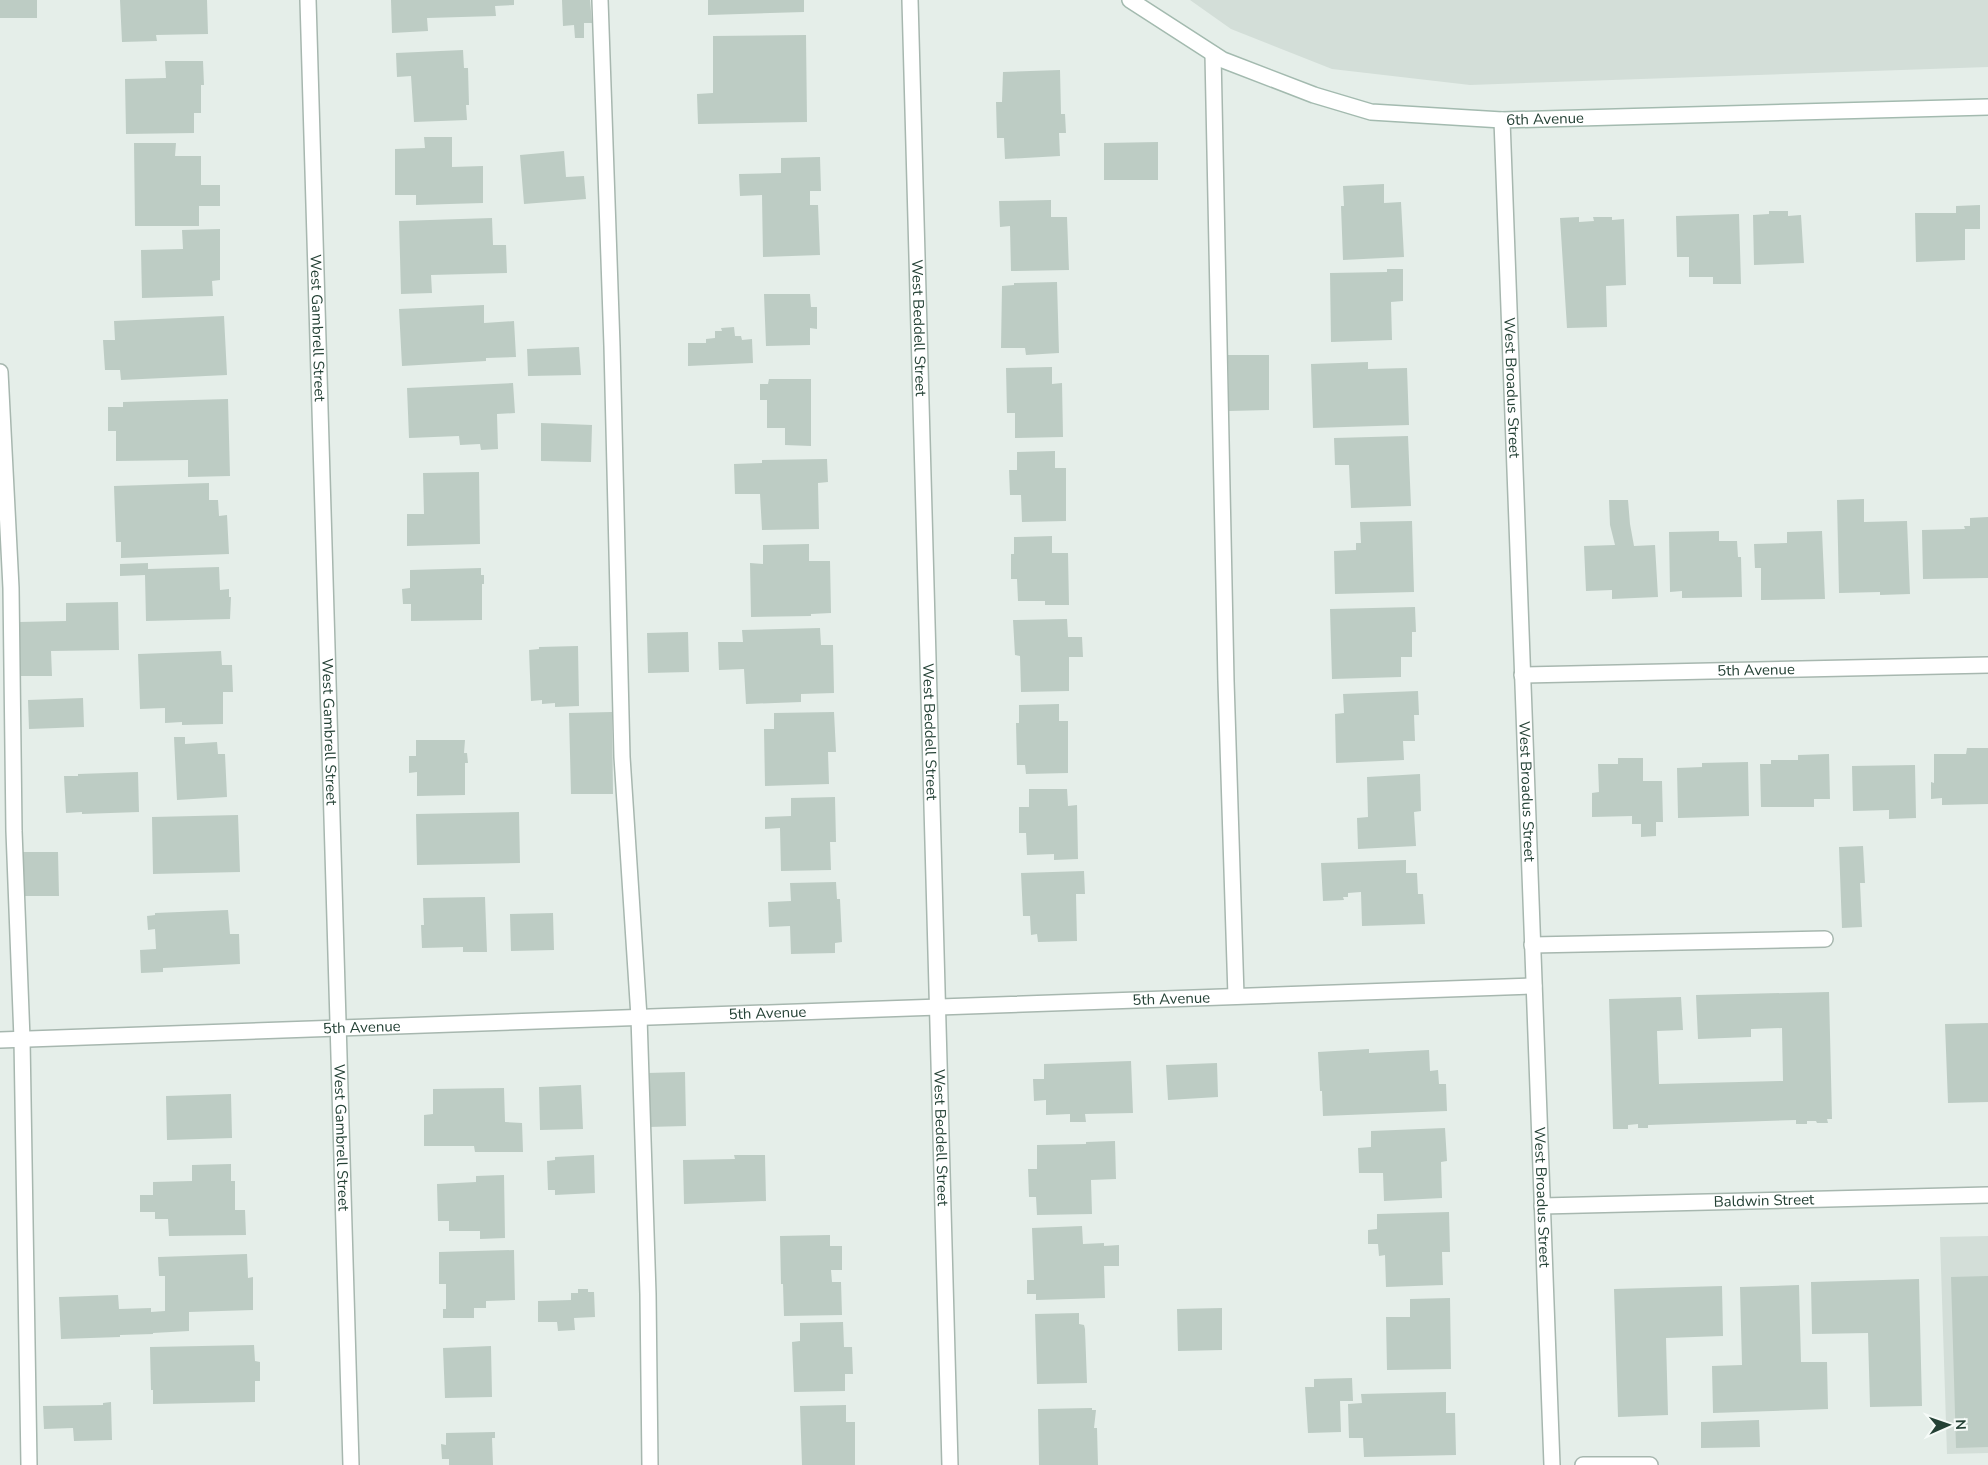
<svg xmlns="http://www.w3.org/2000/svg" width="1988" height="1465" font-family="'Nunito Sans',sans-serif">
<rect width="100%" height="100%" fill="#e5eee9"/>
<!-- built -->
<path fill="#d3ded8" d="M 1190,0 L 1988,0 L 1988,67 L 1470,85 L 1332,69 L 1231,29 Z
M 1988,1236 L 1988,1453 L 1947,1454 L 1940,1237 Z"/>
<!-- building -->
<path fill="#bdccc4" d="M 0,0 L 37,0 L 37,18 L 0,18 Z
M 120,0 L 207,0 L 208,34 L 156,35 L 157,41 L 122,42 Z
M 391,0 L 514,0 L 514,5 L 495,6 L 496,16 L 427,18 L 428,31 L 392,33 Z
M 562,0 L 590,0 L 592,23 L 584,23 L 584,38 L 575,38 L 574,25 L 563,26 Z
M 708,0 L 804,0 L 804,12 L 708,15 Z
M 806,35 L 807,122 L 698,124 L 697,94 L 713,93 L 713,36 Z
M 463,50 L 464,68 L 468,68 L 469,105 L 466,105 L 467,120 L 414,122 L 411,76 L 397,77 L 396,53 Z
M 165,61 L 203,61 L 204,85 L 201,85 L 201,113 L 194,113 L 194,133 L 126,134 L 125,79 L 166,78 Z
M 1060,70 L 1061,114 L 1065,114 L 1066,133 L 1059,133 L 1060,156 L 1005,159 L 1004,138 L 997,138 L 996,102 L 1002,102 L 1003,72 Z
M 424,137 L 452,137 L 452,167 L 483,166 L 483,203 L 416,205 L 416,195 L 395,195 L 395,149 L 425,148 Z
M 1158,142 L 1158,180 L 1104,180 L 1104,143 Z
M 134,143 L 176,143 L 175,156 L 201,156 L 201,185 L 220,185 L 220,206 L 199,206 L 199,226 L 135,226 Z
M 564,151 L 566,177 L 584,176 L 586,199 L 524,204 L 520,155 Z
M 820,157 L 821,191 L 810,191 L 810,205 L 818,205 L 820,255 L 763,257 L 762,195 L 740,196 L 739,174 L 781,173 L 781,158 Z
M 1384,184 L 1384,203 L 1401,202 L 1404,257 L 1343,260 L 1341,206 L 1344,206 L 1343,186 Z
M 1051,200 L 1051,217 L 1067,217 L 1069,270 L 1011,271 L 1010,226 L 1000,227 L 999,201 Z
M 1980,205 L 1980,229 L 1965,229 L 1965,260 L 1916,262 L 1915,213 L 1956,213 L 1956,206 Z
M 1769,211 L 1788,211 L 1788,216 L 1801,215 L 1804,263 L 1754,265 L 1753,215 L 1769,214 Z
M 1739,214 L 1741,284 L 1713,284 L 1713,277 L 1689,277 L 1689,257 L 1677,257 L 1676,216 Z
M 1579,217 L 1579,222 L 1594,221 L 1593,217 L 1612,217 L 1612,220 L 1624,219 L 1626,285 L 1606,286 L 1607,327 L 1567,328 L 1560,218 Z
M 492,218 L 493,245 L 506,245 L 507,273 L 431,275 L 432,293 L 401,294 L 399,221 Z
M 220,229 L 220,280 L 212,281 L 213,296 L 142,298 L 141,250 L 183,249 L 182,230 Z
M 1387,269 L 1403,269 L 1403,301 L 1391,302 L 1392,340 L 1331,342 L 1330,273 L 1387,272 Z
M 1057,282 L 1059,353 L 1026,355 L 1025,348 L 1001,348 L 1002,286 L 1014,285 L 1014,283 Z
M 764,294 L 810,294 L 811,307 L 817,307 L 817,329 L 810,328 L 810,345 L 766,346 Z
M 484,305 L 484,323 L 514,321 L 516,357 L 486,358 L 486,361 L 402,366 L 399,309 Z
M 224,316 L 227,375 L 121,380 L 120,370 L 105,370 L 103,340 L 115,340 L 114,321 Z
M 734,327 L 735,336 L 741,336 L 742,340 L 752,339 L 753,363 L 688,366 L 688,343 L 706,343 L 706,339 L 715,338 L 715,331 L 722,331 L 721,328 Z
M 579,347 L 581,375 L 528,376 L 527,349 Z
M 1228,355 L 1269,355 L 1269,410 L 1229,411 Z
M 1368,362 L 1368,369 L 1407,368 L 1409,425 L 1313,428 L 1311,364 Z
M 1052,367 L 1052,384 L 1062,383 L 1063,437 L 1015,438 L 1015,413 L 1007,413 L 1006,368 Z
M 769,379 L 811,379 L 811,446 L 785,445 L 785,428 L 767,428 L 767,400 L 760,400 L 760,384 L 768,384 Z
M 513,383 L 515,413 L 497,414 L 498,449 L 481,450 L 480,444 L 460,445 L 459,436 L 409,438 L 407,388 Z
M 228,399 L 230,476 L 188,477 L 188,460 L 116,461 L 116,431 L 108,431 L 108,407 L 123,407 L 123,402 Z
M 541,423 L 592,425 L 591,462 L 541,461 Z
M 1408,436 L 1411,506 L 1351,508 L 1349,465 L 1335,465 L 1334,438 Z
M 1055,451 L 1055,468 L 1066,468 L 1066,521 L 1022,522 L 1021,495 L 1010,495 L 1009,470 L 1017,470 L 1017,452 Z
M 827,459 L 828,482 L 818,483 L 819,529 L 762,530 L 760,494 L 735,494 L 734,464 L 762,463 L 762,460 Z
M 479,472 L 480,544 L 407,546 L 407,514 L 424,514 L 423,473 Z
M 209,483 L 209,500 L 218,500 L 219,516 L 227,515 L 229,554 L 121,558 L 121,542 L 116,542 L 114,486 Z
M 1864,499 L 1864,522 L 1907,521 L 1910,594 L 1880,595 L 1880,592 L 1839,593 L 1837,500 Z
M 1609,500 L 1628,500 L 1630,524 L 1634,546 L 1655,545 L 1658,597 L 1612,599 L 1612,590 L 1586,591 L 1584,546 L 1615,545 L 1610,525 Z
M 1988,517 L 1988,578 L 1923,579 L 1922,530 L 1965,529 L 1964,526 L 1970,526 L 1970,518 Z
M 1412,521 L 1414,592 L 1335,594 L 1334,551 L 1356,550 L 1356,543 L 1361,543 L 1360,522 Z
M 1719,531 L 1719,541 L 1737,541 L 1738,557 L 1741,557 L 1742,597 L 1682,598 L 1682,591 L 1670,592 L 1669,532 Z
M 1822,531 L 1825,599 L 1761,600 L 1761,568 L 1755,568 L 1754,544 L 1787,543 L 1787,532 Z
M 1052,536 L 1052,553 L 1068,553 L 1069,605 L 1045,605 L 1045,601 L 1018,601 L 1017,579 L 1011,579 L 1011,554 L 1014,554 L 1014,537 Z
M 809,544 L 809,561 L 830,561 L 831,613 L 811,614 L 811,616 L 751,617 L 750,563 L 763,564 L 763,545 Z
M 148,563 L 148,569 L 219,567 L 220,590 L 229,589 L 229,597 L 231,597 L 230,619 L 146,621 L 145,575 L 120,576 L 120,564 Z
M 481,568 L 481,575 L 484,575 L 484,584 L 482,584 L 482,620 L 411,621 L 411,604 L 403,604 L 402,589 L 410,588 L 410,570 Z
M 118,602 L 119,650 L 51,651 L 52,676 L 20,676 L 19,622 L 66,621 L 66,603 Z
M 1415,607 L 1416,632 L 1412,632 L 1412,657 L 1401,657 L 1401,677 L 1332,679 L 1330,609 Z
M 1067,619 L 1068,637 L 1082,637 L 1083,657 L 1069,657 L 1069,691 L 1021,692 L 1020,656 L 1015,655 L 1013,620 Z
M 820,628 L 821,645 L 833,645 L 834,693 L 801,694 L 801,702 L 746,704 L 744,669 L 719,670 L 718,642 L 743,642 L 742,630 Z
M 688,632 L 689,672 L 648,673 L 647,633 Z
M 578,646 L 579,706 L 555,707 L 555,703 L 542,704 L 542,700 L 531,701 L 529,650 L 539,649 L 539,647 Z
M 221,651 L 222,665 L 232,665 L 233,692 L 223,692 L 223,724 L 182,725 L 182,722 L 165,723 L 165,708 L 140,709 L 138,654 Z
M 1418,691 L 1419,715 L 1414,715 L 1415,741 L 1403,741 L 1404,760 L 1336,763 L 1335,714 L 1344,713 L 1343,694 Z
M 83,698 L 84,727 L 29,729 L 28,700 Z
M 1059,704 L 1059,721 L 1068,721 L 1068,773 L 1026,774 L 1025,765 L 1017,765 L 1016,723 L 1019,723 L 1019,705 Z
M 612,712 L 613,794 L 571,794 L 569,713 Z
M 834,712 L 836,752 L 828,752 L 829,784 L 765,786 L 764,729 L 774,729 L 774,713 Z
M 174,737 L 185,737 L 185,744 L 217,742 L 218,754 L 225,754 L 227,797 L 177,800 Z
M 416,740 L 465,740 L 464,753 L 467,753 L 468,763 L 465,763 L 465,795 L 417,796 L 417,772 L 409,773 L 409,756 L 416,756 Z
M 1967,748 L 1988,748 L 1988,804 L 1942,805 L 1942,798 L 1931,799 L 1931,782 L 1934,783 L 1934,754 L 1966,754 Z
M 1829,754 L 1830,799 L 1814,799 L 1814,807 L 1761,807 L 1760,764 L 1771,764 L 1771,760 L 1798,760 L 1798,755 Z
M 1618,758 L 1643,758 L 1643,781 L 1662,781 L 1663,822 L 1656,822 L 1656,836 L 1641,837 L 1641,824 L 1632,824 L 1632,816 L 1592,817 L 1592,793 L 1599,792 L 1598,764 L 1618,764 Z
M 1748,762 L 1749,816 L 1678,818 L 1677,768 L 1702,767 L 1702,763 Z
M 1915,765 L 1916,818 L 1889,819 L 1889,810 L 1853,811 L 1852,766 Z
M 138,772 L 139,812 L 82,814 L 82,812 L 66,813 L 64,776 L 78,776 L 78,774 Z
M 1420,774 L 1421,811 L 1414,812 L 1416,846 L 1358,849 L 1357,818 L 1368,817 L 1367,777 Z
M 1029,789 L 1067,789 L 1068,806 L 1077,805 L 1078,859 L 1054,860 L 1054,854 L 1027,855 L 1026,833 L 1019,833 L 1019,807 L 1029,807 Z
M 835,797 L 836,842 L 830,842 L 831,870 L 781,871 L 780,828 L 765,829 L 765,817 L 791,816 L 791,798 Z
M 519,812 L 520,863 L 417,865 L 416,814 Z
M 238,815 L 240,872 L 153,874 L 152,817 Z
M 1863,846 L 1865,883 L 1860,883 L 1862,927 L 1842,928 L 1839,847 Z
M 20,852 L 58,852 L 59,896 L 21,896 Z
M 1406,860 L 1406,873 L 1417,873 L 1418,894 L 1423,894 L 1425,924 L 1362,926 L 1361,892 L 1348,893 L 1348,897 L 1343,897 L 1344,900 L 1323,901 L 1321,863 Z
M 1084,871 L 1085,894 L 1076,894 L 1077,941 L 1038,942 L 1037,934 L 1031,935 L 1030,916 L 1023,916 L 1021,873 Z
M 836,882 L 837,899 L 840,899 L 842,942 L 835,943 L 835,953 L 791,954 L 790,926 L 769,927 L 768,902 L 791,901 L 790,883 Z
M 485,897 L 487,952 L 463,952 L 463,947 L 422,948 L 421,925 L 424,925 L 423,898 Z
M 228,910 L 230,934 L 239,934 L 240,964 L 163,968 L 163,972 L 141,973 L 140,950 L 156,949 L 155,929 L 148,930 L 147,916 L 155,915 L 155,913 Z
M 553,913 L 554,950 L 511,951 L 510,914 Z
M 1829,992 L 1832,1119 L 1827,1119 L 1828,1123 L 1817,1123 L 1816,1121 L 1807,1121 L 1807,1124 L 1796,1124 L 1796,1120 L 1648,1125 L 1648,1128 L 1638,1128 L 1638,1124 L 1628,1125 L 1628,1129 L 1613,1129 L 1609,999 L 1681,997 L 1683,1030 L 1657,1031 L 1659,1084 L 1783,1081 L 1782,1028 L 1751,1029 L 1751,1037 L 1698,1039 L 1696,995 Z
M 1988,1023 L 1988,1102 L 1948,1103 L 1945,1024 Z
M 1369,1049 L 1369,1053 L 1429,1050 L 1430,1071 L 1438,1070 L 1439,1084 L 1446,1084 L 1447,1111 L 1323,1116 L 1322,1091 L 1320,1091 L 1318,1052 Z
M 1131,1061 L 1133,1113 L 1085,1114 L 1086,1122 L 1070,1122 L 1070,1114 L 1046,1115 L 1046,1100 L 1034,1101 L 1033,1079 L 1044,1079 L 1044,1064 Z
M 1217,1063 L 1218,1097 L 1168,1100 L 1166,1065 Z
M 685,1072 L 686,1126 L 648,1127 L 647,1073 Z
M 581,1085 L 583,1129 L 540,1130 L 539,1087 Z
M 504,1088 L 505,1122 L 522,1123 L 523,1152 L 475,1152 L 474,1146 L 424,1146 L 424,1115 L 433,1114 L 433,1089 Z
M 231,1094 L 232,1138 L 167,1140 L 166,1096 Z
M 1445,1128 L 1447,1161 L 1441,1162 L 1442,1198 L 1384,1201 L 1383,1173 L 1359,1173 L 1358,1148 L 1371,1147 L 1371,1131 Z
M 1115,1141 L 1116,1179 L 1091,1180 L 1092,1214 L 1037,1215 L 1036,1197 L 1029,1197 L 1028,1169 L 1037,1169 L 1037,1145 L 1086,1144 L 1086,1142 Z
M 594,1155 L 595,1193 L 555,1195 L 555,1190 L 548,1190 L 547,1161 L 555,1160 L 555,1157 Z
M 734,1155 L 765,1155 L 766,1201 L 684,1204 L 683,1160 L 735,1159 Z
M 231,1164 L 231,1181 L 235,1181 L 235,1210 L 245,1210 L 246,1235 L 169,1236 L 168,1219 L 155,1219 L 155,1212 L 140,1212 L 140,1195 L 153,1195 L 153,1182 L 192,1181 L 192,1165 Z
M 504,1175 L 505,1238 L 480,1239 L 480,1231 L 449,1231 L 449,1221 L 438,1221 L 437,1184 L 476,1182 L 476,1176 Z
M 1449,1212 L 1450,1252 L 1442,1252 L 1443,1285 L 1386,1287 L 1385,1255 L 1379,1256 L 1378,1244 L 1368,1244 L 1368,1230 L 1377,1229 L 1377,1214 Z
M 1082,1226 L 1083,1244 L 1104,1243 L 1104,1246 L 1119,1245 L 1119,1266 L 1104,1266 L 1105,1298 L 1036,1300 L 1036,1294 L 1027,1294 L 1027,1280 L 1034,1280 L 1032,1228 Z
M 830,1235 L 830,1246 L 842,1246 L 842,1270 L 831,1270 L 832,1282 L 841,1282 L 842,1315 L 784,1316 L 783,1284 L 781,1284 L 780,1236 Z
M 514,1250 L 515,1300 L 486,1301 L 486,1308 L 474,1308 L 474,1318 L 443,1318 L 443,1309 L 446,1309 L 446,1284 L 439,1284 L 439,1252 Z
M 247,1254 L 248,1278 L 253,1277 L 253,1310 L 189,1312 L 189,1331 L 153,1333 L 153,1334 L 120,1335 L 120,1337 L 61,1339 L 59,1297 L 118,1295 L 119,1309 L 151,1308 L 151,1312 L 165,1311 L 165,1276 L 159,1276 L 158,1257 Z
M 1988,1276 L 1988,1447 L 1956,1448 L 1951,1277 Z
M 1919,1279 L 1922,1406 L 1870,1407 L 1868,1333 L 1812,1334 L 1811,1282 Z
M 1799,1285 L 1801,1362 L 1827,1362 L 1828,1409 L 1713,1413 L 1712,1366 L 1742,1365 L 1740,1287 Z
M 1722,1286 L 1723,1336 L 1666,1338 L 1668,1415 L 1618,1417 L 1614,1289 Z
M 578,1289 L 588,1289 L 588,1292 L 594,1292 L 595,1317 L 574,1318 L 575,1330 L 558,1331 L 557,1322 L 538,1322 L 538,1301 L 571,1300 L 571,1293 L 578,1293 Z
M 1450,1298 L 1451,1369 L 1387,1370 L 1386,1317 L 1410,1317 L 1410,1299 Z
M 1222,1308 L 1222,1350 L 1178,1351 L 1177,1309 Z
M 1079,1313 L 1079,1324 L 1084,1325 L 1085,1329 L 1087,1383 L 1037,1384 L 1035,1314 Z
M 843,1322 L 844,1347 L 852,1347 L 853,1374 L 845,1374 L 845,1391 L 794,1392 L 792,1342 L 800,1341 L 800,1323 Z
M 254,1345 L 255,1361 L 260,1362 L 260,1381 L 255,1381 L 255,1402 L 153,1404 L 153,1390 L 151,1390 L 150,1347 Z
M 491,1346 L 492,1397 L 445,1398 L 443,1348 Z
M 1352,1378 L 1353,1401 L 1340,1401 L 1341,1432 L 1308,1433 L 1305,1387 L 1314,1387 L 1314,1379 Z
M 1446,1392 L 1446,1413 L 1455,1413 L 1456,1455 L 1364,1457 L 1363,1438 L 1349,1438 L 1348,1404 L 1362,1403 L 1361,1394 Z
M 111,1402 L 112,1440 L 74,1441 L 73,1428 L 44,1429 L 43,1406 L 103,1405 L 103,1403 Z
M 846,1405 L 846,1422 L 855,1422 L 855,1465 L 802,1465 L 800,1406 Z
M 1092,1408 L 1092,1410 L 1096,1410 L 1094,1428 L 1097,1428 L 1098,1465 L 1039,1465 L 1038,1409 Z
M 1759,1420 L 1760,1447 L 1701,1448 L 1701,1422 Z
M 495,1432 L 495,1438 L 492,1438 L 493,1465 L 449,1465 L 449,1459 L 442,1459 L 441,1444 L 446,1445 L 446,1433 Z"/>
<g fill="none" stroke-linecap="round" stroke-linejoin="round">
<!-- lane casing -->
<g stroke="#a7b7af" stroke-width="18">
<path id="lane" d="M 600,0 L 612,346 L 622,757 L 639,1017 L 648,1294 L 650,1465
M 1213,54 L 1226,681 L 1236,996
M 0,372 L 11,588 L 14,831 L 22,1039 L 29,1465
M 1532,945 L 1825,939
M 1583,1465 L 1650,1465"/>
</g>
<!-- street casing -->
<g stroke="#a7b7af" stroke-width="18">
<g id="street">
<path id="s1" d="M 308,0 L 351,1465"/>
<path id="s2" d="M 910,0 L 950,1465"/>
<path id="s3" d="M 1502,120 L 1552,1465"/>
<path id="s4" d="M 1522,675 L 1988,665"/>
<path id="s5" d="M 0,1040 L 1534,986"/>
<path id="s6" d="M 1542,1206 L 1988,1195"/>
</g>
</g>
<!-- secondary casing -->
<g stroke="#a3baaf" stroke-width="18">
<g id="secondary">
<path id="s7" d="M 1130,0 L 1223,60 L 1314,95 L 1371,112 L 1502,120 L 1988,107"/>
</g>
</g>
<!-- lane -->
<use href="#lane" stroke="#fff" stroke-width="15"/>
<!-- street -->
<use href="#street" stroke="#fff" stroke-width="15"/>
<!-- secondary -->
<use href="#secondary" stroke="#fff" stroke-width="15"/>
</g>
<g text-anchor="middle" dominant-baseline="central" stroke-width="4" stroke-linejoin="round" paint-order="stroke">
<!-- street labels -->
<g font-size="15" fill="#244135" stroke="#f6fbf8">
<text stroke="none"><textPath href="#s7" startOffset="442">6th Avenue</textPath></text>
<text stroke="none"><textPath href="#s1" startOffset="328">West Gambrell Street</textPath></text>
<text stroke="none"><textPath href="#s2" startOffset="328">West Beddell Street</textPath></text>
<text stroke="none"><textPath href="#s3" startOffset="268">West Broadus Street</textPath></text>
<text stroke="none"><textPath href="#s4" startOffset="234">5th Avenue</textPath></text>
<text stroke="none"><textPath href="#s1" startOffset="732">West Gambrell Street</textPath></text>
<text stroke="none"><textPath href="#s2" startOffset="732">West Beddell Street</textPath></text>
<text stroke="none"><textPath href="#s3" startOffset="672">West Broadus Street</textPath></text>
<text stroke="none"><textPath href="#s5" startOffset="1172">5th Avenue</textPath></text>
<text stroke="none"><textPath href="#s5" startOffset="768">5th Avenue</textPath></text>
<text stroke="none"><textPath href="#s5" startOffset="362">5th Avenue</textPath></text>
<text stroke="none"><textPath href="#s1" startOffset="1138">West Gambrell Street</textPath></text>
<text stroke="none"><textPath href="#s2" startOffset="1138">West Beddell Street</textPath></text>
<text stroke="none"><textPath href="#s3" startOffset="1078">West Broadus Street</textPath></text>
<text stroke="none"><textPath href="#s6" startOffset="222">Baldwin Street</textPath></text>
</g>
</g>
<!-- north arrow -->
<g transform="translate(1948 1425) rotate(88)" stroke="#f6fbf8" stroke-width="4" paint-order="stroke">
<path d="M0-4L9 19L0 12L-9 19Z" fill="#244135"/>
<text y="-8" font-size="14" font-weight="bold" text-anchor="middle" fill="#244135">N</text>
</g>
</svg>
